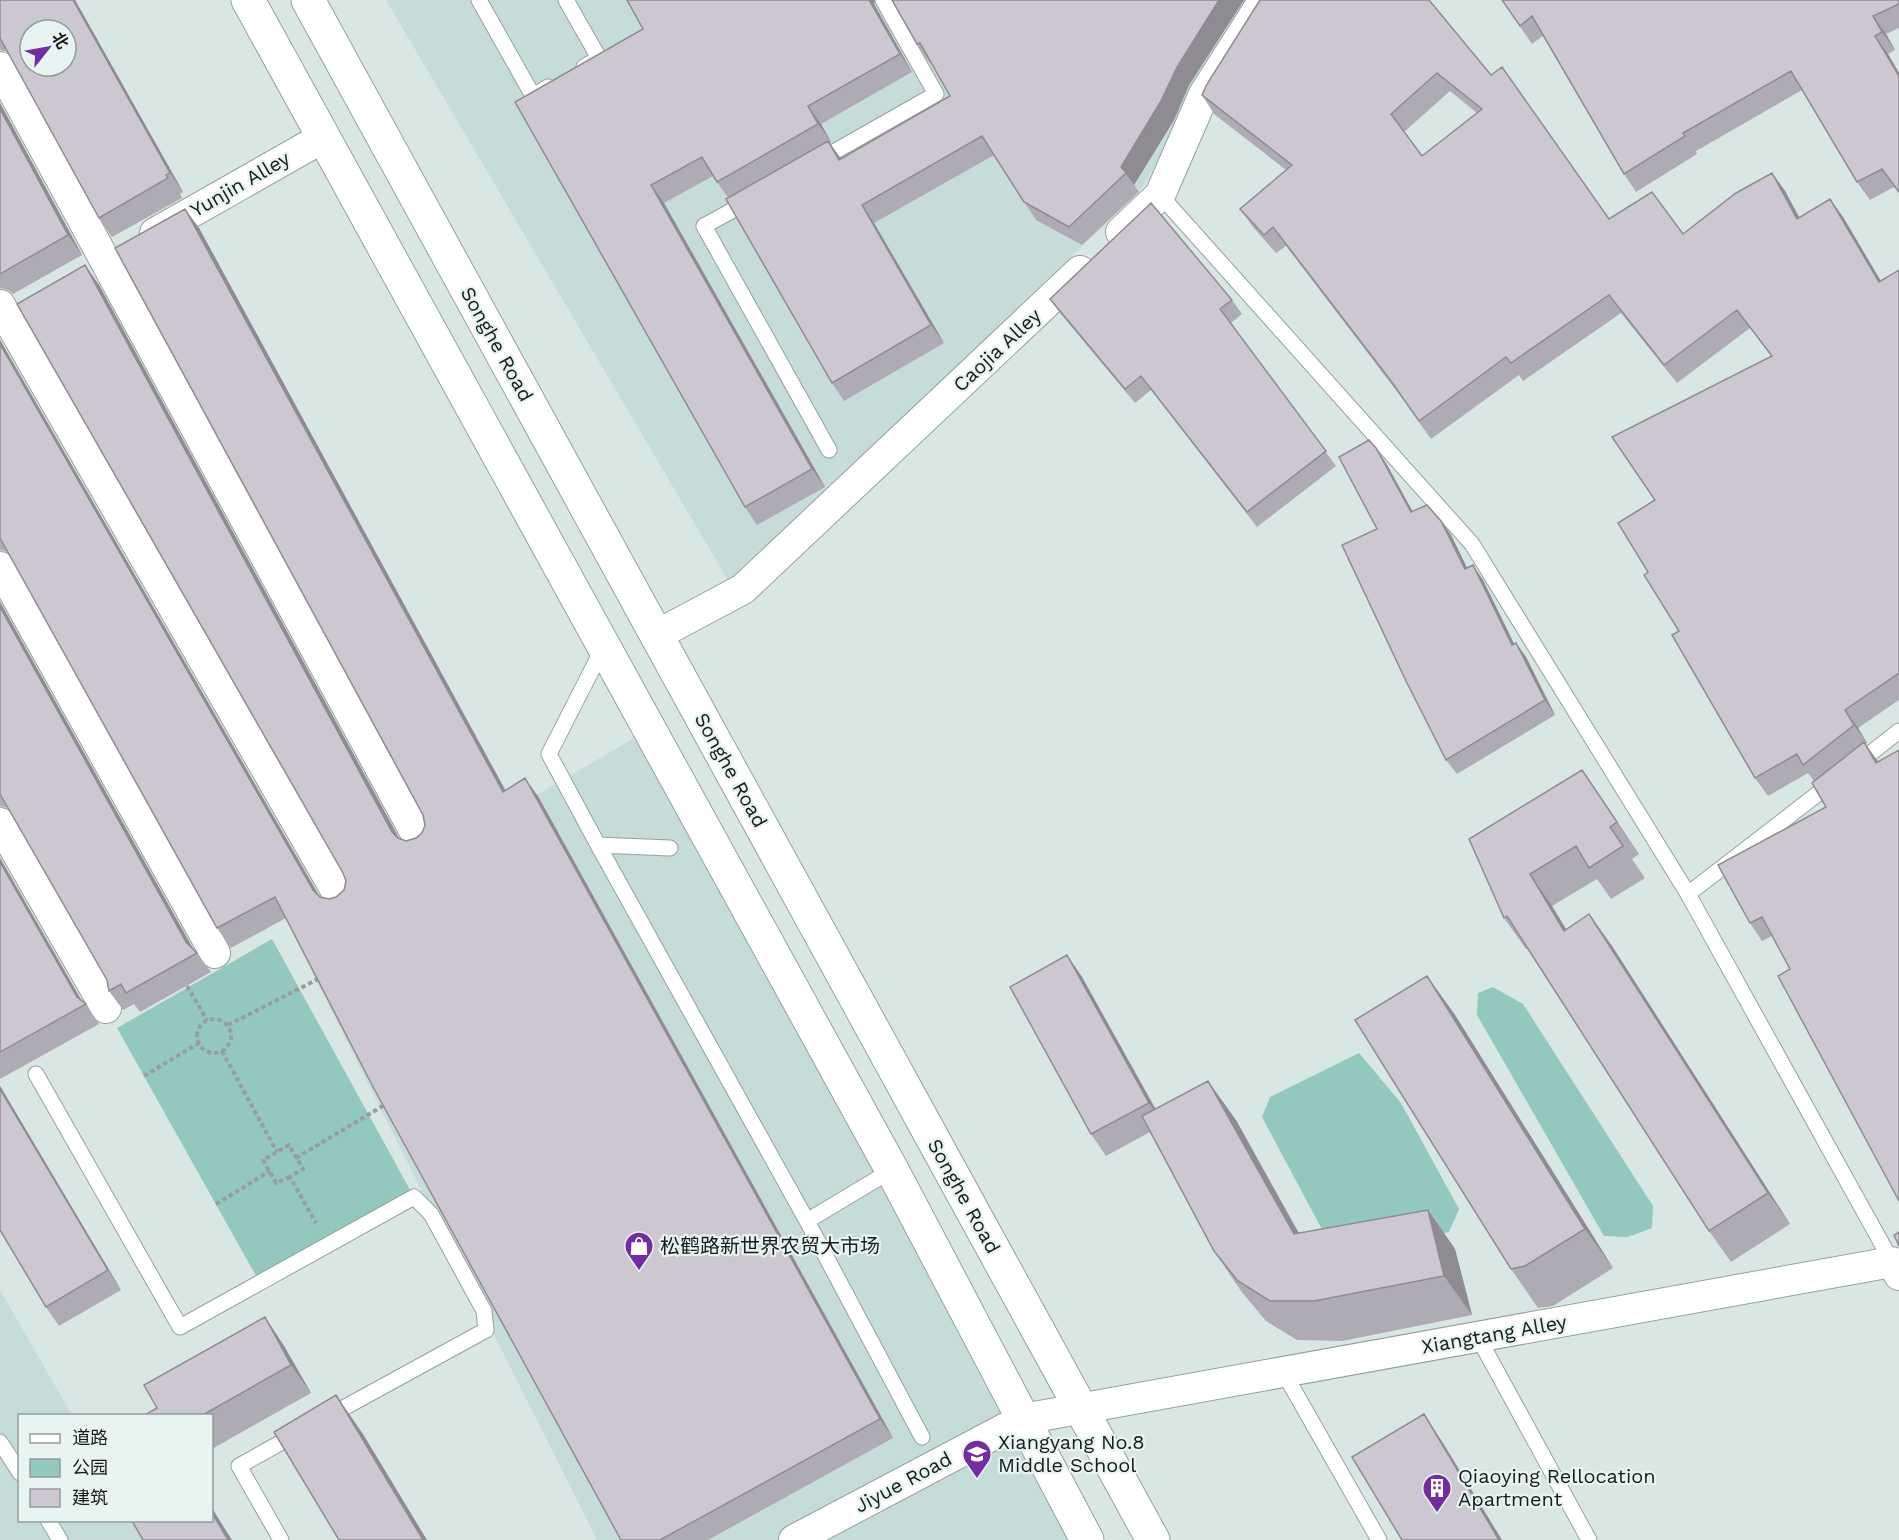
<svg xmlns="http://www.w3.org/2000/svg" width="1899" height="1540" font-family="'Work Sans','Noto Sans SC',sans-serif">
<rect width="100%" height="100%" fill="#d9e7e4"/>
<!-- built -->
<path fill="#c5dcd8" d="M 386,0 L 1258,0 L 1141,189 L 732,587 Z
M 650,729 L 1087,1540 L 597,1540 L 294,936 Z
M 0,1290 L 72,1415 L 20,1416 L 20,1520 L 132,1521 L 143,1540 L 0,1540 Z"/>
<!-- green -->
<path fill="#92c8be" d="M 272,939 L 414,1197 L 260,1283 L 117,1028 Z
M 1493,987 L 1523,1004 L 1653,1206 L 1652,1228 L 1628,1237 L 1604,1236 L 1477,1015 L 1478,993 Z
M 1359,1053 L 1401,1103 L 1459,1209 L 1449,1232 L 1349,1251 L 1333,1250 L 1262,1117 L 1270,1097 Z"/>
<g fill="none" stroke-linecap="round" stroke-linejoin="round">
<!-- lane casing -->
<g stroke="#95a29f" stroke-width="17">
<path id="lane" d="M 479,0 L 533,96 L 548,87
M 566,0 L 599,58 L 584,67
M 818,161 L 936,94 L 883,0
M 1160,195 L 1472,544 L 1688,894
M 751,200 L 704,226 L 829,450
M 1857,764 L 1899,731
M 1833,782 L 1688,894 L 1892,1262
M 598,845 L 549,754 L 603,648
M 670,848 L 598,845 L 807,1221 L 892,1170
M 36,1074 L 180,1327 L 414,1197 L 431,1214 L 484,1311 L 486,1330 L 327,1417
M 807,1221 L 922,1437
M 1478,1337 L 1589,1540
M 1284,1373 L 1379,1540
M 0,1442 L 20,1473
M 48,1520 L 60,1540
M 281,1540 L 239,1466 L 298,1433"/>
</g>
<!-- street casing -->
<g stroke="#95a29f" stroke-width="32">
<path id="street" d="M 0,67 L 421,843
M 1121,232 L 1160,195 L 1204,94 L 1264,0
M 155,233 L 324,137
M 0,305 L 342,901
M 0,567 L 215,953
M 657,635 L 743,589 L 1080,271
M 0,823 L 106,1008
M 794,1540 L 1023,1419 L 1892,1262 L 1899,1275"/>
</g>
<!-- secondary casing -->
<g stroke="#95a29f" stroke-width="35">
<path id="secondary" d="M 248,0 L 892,1170 L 1087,1540
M 308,0 L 1153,1540"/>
</g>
<!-- path -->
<path stroke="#959f9d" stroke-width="4" stroke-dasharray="4.5 3" stroke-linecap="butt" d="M 187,986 L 207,1020
M197 1036a17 17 0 1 1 34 0a17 17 0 1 1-34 0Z
M 228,1025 L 320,978
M 222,1051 L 277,1152
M 144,1076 L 199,1043
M 296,1158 L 386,1104
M 290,1177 L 276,1183 L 263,1160 L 289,1145 L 303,1169 L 290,1177 L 316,1223
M 216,1204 L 270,1171"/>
<!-- lane -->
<use href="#lane" stroke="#fff" stroke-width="15"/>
<!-- street -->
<use href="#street" stroke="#fff" stroke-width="30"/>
<!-- secondary -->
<use href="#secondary" stroke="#fff" stroke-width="33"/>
</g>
<!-- wall -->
<path fill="#afabb4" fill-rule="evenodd" d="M 0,0 L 75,0 L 183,192 L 180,194 L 182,198 L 112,237 L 99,218 L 9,52 L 0,50 Z
M 627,0 L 875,0 L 874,4 L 912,72 L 821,124 L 831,142 L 830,143 L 841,159 L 950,96 L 930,62 L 929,62 L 917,44 L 892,0 L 1244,0 L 1189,85 L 1174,120 L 1134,185 L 1139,192 L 1082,245 L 1036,220 L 994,155 L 874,223 L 944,343 L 844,401 L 832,383 L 728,198 L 713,176 L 664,203 L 825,487 L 757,525 L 745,507 L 515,102 L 643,29 Z
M 1429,0 L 1609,219 L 1683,234 L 1772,173 L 1785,191 L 1799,218 L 1830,199 L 1843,217 L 1881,281 L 1899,270 L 1899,700 L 1858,728 L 1867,743 L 1866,744 L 1790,969 L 1772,936 L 1762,941 L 1750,923 L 1826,807 L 1814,781 L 1808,773 L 1768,796 L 1755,778 L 1648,572 L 1655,500 L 1771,356 L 1750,328 L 1677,383 L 1621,313 L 1523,381 L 1519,375 L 1431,439 L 1402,398 L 1286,246 L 1276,253 L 1253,227 L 1240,209 L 1286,170 L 1214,114 L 1202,95 ZM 1450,91 L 1477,113 L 1422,156 L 1404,132 Z
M 1502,0 L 1899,0 L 1899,28 L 1886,34 L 1895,50 L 1888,54 L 1899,73 L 1899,193 L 1894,187 L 1870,200 L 1857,182 L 1802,90 L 1696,151 L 1697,154 L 1636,192 L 1624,174 L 1544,35 L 1532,44 Z
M 0,103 L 82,255 L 13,294 L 8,290 L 0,288 Z
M 185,209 L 199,228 L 506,791 L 525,778 L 539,798 L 893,1438 L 708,1540 L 621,1540 L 286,918 L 231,948 L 217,928 L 9,552 L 0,550 L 0,340 L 319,895 L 320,897 L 329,899 L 336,897 L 344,890 L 346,881 L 343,873 L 85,265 L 99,285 L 399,838 L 406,841 L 416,838 L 422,833 L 425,825 L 423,815 Z
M 1050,299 L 1232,300 L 1242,314 L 1231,323 L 1336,466 L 1257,527 L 1151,390 L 1135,403 L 1060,313 Z
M 1386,463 L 1413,512 L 1441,521 L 1451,535 L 1467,568 L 1483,580 L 1514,644 L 1516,643 L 1526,657 L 1555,715 L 1457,774 L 1446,760 Z
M 0,602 L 193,949 L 197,953 L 211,972 L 140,1012 L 134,1004 L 123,1010 L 109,991 L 107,980 L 9,808 L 0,806 Z
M 1604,802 L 1639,854 L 1632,859 L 1645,878 L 1611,899 L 1597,879 L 1552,906 L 1566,929 L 1589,914 L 1612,946 L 1790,1224 L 1731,1262 L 1709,1231 L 1528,949 L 1526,949 L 1504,918 L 1469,839 Z
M 0,858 L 82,1001 L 86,1004 L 99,1024 L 0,1079 Z
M 1067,955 L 1082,977 L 1155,1109 L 1236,1120 L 1299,1233 L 1428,1210 L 1455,1249 L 1472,1315 L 1342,1341 L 1297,1340 L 1266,1321 L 1241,1291 L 1214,1251 L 1150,1132 L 1106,1156 L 1091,1134 Z
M 1427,976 L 1455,1015 L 1613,1268 L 1553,1306 L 1538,1308 L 1511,1269 Z
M 0,1086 L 121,1290 L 59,1326 L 46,1307 L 0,1230 Z
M 265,1317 L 284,1346 L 311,1393 L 212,1449 L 212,1416 L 143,1416 L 157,1408 Z"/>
<!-- shaded-wall -->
<path fill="#8f8b92" d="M 73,0 L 75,0 L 183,192 L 170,173 Z
M 869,0 L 875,0 L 874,4 L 912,72 L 900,54 Z
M 1219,0 L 1244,0 L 1189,85 L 1174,120 L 1134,185 L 1121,167 L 1177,67 Z
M 1873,16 L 1886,34 L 1895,50 L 1882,32 Z
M 1875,36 L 1888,54 L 1899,73 L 1899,76 Z
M 0,103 L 82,255 L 68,235 L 0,109 Z
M 808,106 L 821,124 L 831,142 L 818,124 Z
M 828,141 L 841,159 L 839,160 Z
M 1772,173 L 1785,191 L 1810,237 L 1797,219 Z
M 651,185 L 664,203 L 825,487 L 812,469 Z
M 1830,199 L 1843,217 L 1892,300 L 1879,282 Z
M 862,205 L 874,223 L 944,343 L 931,325 Z
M 185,209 L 199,228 L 517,812 L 503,792 Z
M 85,265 L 99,285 L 406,851 L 392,832 Z
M 0,340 L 327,910 L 313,890 L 0,344 Z
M 1376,448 L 1386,463 L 1421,527 L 1411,512 Z
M 1441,521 L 1451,535 L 1475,584 L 1465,569 Z
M 1473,565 L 1483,580 L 1522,660 L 1512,645 Z
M 0,602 L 196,954 L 186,942 L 0,607 Z
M 1516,643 L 1526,657 L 1555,715 L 1545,700 Z
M 1845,710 L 1858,728 L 1867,743 L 1854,725 Z
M 1864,742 L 1877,760 L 1889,781 L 1876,763 Z
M 1582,770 L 1604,802 L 1639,854 L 1617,822 Z
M 525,778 L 539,798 L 893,1438 L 880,1419 Z
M 0,858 L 84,1005 L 77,997 L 0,862 Z
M 1530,874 L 1552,906 L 1586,962 L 1564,931 Z
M 1589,914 L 1612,946 L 1790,1224 L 1768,1193 Z
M 1067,955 L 1082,977 L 1164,1124 L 1149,1103 Z
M 1427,976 L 1455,1015 L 1613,1268 L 1585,1229 Z
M 1208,1081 L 1236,1120 L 1321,1274 L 1294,1234 Z
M 0,1086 L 121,1290 L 108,1270 L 0,1089 Z
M 1428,1210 L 1455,1249 L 1472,1315 L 1444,1276 Z
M 265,1317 L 284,1346 L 311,1393 L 291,1365 Z
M 336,1395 L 363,1434 L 427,1540 L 423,1540 Z
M 1424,1414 L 1443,1443 L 1502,1540 L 1499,1540 Z
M 212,1507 L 215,1513 L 232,1540 L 228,1540 L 212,1513 Z"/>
<!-- building -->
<path fill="#ccc7d1" stroke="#8f8b92" stroke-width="1.5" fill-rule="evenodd" d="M 0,0 L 73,0 L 170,173 L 166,175 L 168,178 L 99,218 L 0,38 ZM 30,30 L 66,30 L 66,66 L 30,66 Z
M 627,0 L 869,0 L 900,54 L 808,106 L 818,124 L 717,182 L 702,157 L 651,185 L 812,469 L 745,507 L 515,102 L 643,29 Z
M 892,0 L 1219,0 L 1177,67 L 1161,101 L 1121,167 L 1126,173 L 1069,227 L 1024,202 L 982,136 L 862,205 L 931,325 L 832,383 L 726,199 L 828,141 L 839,160 L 950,96 L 920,43 L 917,44 Z
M 1260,0 L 1429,0 L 1491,75 L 1502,67 L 1609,219 L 1652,192 L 1683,234 L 1736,193 L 1772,173 L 1797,219 L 1830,199 L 1879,282 L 1899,270 L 1899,673 L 1845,710 L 1854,725 L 1803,765 L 1797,754 L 1755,778 L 1672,635 L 1679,631 L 1644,575 L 1648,572 L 1618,523 L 1655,500 L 1612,437 L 1772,356 L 1737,310 L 1664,365 L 1609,295 L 1511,363 L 1506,357 L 1419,421 L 1391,381 L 1273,227 L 1264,235 L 1240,209 L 1292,165 L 1202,95 L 1207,84 ZM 1437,73 L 1482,109 L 1422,156 L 1391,114 Z
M 1502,0 L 1899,0 L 1899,4 L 1873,16 L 1882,32 L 1875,36 L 1899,76 L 1899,192 L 1882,169 L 1857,182 L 1791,71 L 1683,133 L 1685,136 L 1624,174 L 1532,16 L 1520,26 Z
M 0,109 L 68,235 L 0,274 Z
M 1151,203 L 1232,300 L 1220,309 L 1326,451 L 1247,512 L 1141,376 L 1125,389 L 1050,299 Z
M 185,209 L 503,792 L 525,778 L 880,1419 L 660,1540 L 621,1540 L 372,1085 L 275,897 L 217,928 L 0,538 L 0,344 L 313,890 L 320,897 L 329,899 L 336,897 L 344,890 L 346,881 L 343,873 L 17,304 L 85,265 L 392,832 L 398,838 L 406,841 L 416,838 L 422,833 L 425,825 L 423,815 L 115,248 Z
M 1369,440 L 1376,448 L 1411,512 L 1427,505 L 1441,521 L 1465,569 L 1473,565 L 1512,645 L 1516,643 L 1545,700 L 1446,760 L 1406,681 L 1342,545 L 1377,529 L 1339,457 Z
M 0,607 L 186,942 L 197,953 L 126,993 L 121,984 L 109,991 L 107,980 L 0,794 Z
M 1864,742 L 1876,763 L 1899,750 L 1899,1201 L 1778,976 L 1790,969 L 1762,917 L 1750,923 L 1718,865 L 1826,807 L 1812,783 Z
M 1582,770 L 1617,822 L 1610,827 L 1623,846 L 1589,868 L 1576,846 L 1530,874 L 1564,931 L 1589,914 L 1768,1193 L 1709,1231 L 1507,916 L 1504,918 L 1469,839 Z
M 0,862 L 77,997 L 86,1004 L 0,1052 Z
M 1067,955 L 1149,1103 L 1091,1134 L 1010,987 Z
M 1427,976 L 1585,1229 L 1525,1266 L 1511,1269 L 1355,1020 Z
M 1208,1081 L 1294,1234 L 1428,1210 L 1444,1276 L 1314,1301 L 1270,1301 L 1238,1281 L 1214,1251 L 1142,1116 Z
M 0,1089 L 108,1270 L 46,1307 L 0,1230 Z
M 1899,1232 L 1899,1246 L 1894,1235 Z
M 265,1317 L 291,1365 L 201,1416 L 143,1416 L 157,1408 L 144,1385 Z
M 336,1395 L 423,1540 L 339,1540 L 274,1432 Z
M 1424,1414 L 1499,1540 L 1402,1540 L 1352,1457 Z
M 212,1513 L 228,1540 L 143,1540 L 132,1521 L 212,1521 Z"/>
<!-- icons -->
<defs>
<g id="shop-pin" transform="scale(1.5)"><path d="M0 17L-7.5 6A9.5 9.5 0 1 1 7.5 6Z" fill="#742da0" stroke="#e7f4f2"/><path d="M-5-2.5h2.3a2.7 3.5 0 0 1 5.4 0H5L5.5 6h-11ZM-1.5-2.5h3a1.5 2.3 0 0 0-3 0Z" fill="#fff"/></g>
<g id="school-pin" transform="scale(1.5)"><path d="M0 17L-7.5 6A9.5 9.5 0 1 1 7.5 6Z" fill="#742da0" stroke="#e7f4f2"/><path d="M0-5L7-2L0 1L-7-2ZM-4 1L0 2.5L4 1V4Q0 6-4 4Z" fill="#fff"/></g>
<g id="building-pin" transform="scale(1.5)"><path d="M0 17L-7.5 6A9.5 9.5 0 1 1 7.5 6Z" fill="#742da0" stroke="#e7f4f2"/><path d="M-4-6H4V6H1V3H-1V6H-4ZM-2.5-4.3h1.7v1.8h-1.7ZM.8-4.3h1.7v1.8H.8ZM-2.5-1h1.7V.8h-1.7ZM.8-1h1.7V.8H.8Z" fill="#fff"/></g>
</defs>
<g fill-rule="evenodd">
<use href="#shop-pin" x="639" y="1246"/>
<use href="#school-pin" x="977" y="1454"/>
<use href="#building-pin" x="1437" y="1488"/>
</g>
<g text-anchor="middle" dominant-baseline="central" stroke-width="4.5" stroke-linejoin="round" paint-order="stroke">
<!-- street labels -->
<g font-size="20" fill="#171b1b" stroke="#e7f4f2">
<text transform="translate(240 184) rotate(-30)">Yunjin Alley</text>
<text transform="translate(497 344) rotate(61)">Songhe Road</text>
<text transform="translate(997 350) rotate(-43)">Caojia Alley</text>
<text transform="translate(731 770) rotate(61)">Songhe Road</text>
<text transform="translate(964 1196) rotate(61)">Songhe Road</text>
<text transform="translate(1494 1334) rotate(-10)">Xiangtang Alley</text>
<text transform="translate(903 1482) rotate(-28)">Jiyue Road</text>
</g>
<!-- poi labels -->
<g font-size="20" fill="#171b1b" stroke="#e7f4f2" text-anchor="start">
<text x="660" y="1246">松鹤路新世界农贸大市场</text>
<text x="998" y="1442">Xiangyang No.8<tspan x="998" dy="23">Middle School</tspan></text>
<text x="1458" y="1476">Qiaoying Rellocation<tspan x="1458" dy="23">Apartment</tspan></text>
</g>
</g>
<!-- legend -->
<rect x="18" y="1414" width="195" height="108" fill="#e7f4f2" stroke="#949d9c" stroke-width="1.5"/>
<rect x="30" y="1434" width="30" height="9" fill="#ffffff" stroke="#949d9c" stroke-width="1.5"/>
<text x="72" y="1444" font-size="18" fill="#171b1b">道路</text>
<rect x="30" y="1459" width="30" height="18" fill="#92c8be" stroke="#949d9c" stroke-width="1.5"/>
<text x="72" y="1474" font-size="18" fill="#171b1b">公园</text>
<rect x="30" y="1489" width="30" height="18" fill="#ccc7d1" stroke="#949d9c" stroke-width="1.5"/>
<text x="72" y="1504" font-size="18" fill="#171b1b">建筑</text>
<!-- north arrow -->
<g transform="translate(48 48) rotate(59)"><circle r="28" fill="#e7f4f2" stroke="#949d9c" stroke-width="1.5"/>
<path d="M0-4.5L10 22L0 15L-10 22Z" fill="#742da0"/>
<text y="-9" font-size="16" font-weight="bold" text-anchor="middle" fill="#171b1b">北</text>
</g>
</svg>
